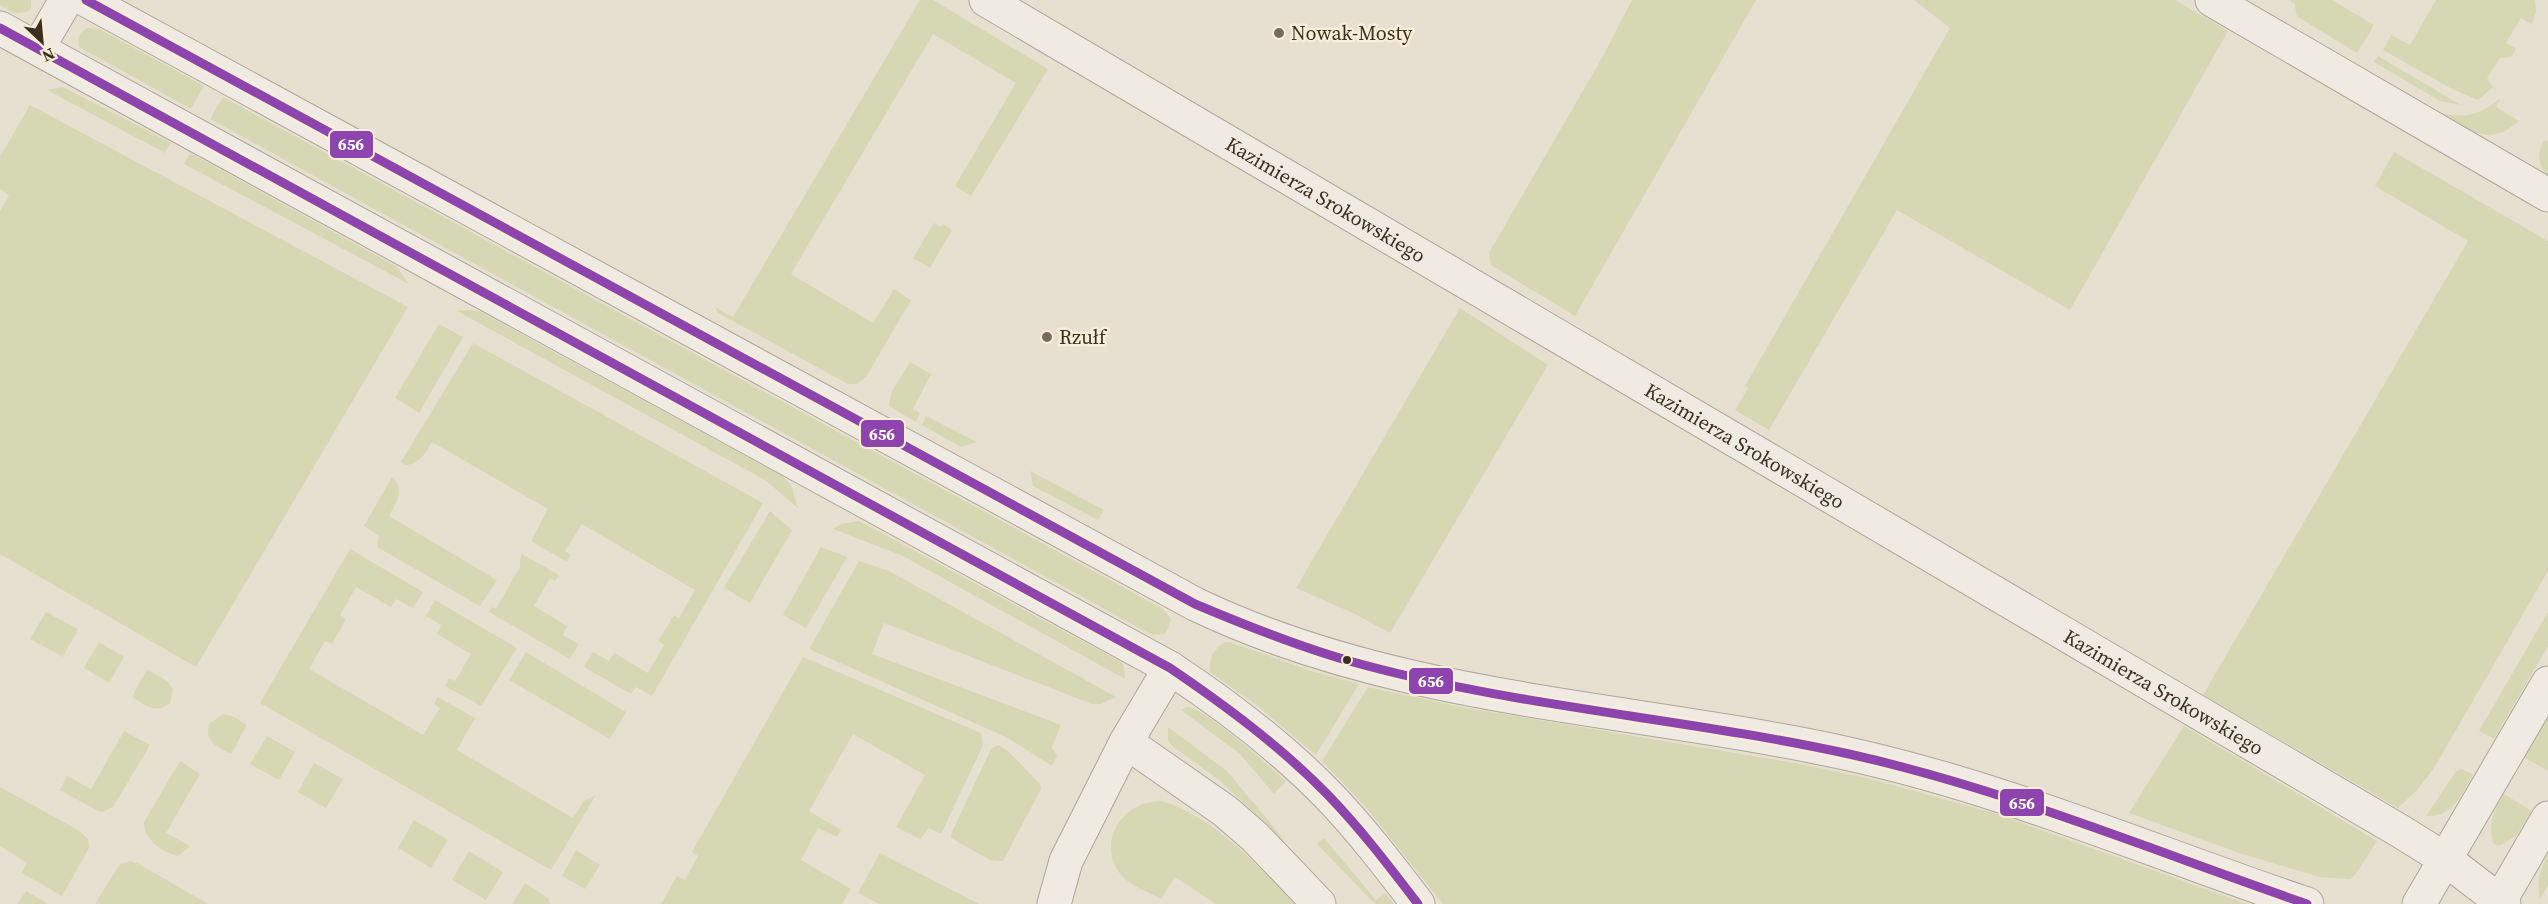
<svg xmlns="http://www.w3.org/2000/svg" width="2548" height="904" font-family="'Source Serif 4',serif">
<rect width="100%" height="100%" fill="#e7e0d1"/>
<!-- green -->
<path fill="#d6d7b3" d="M 0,0 L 31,0 L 31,7 L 27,12 L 14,13 L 0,5 Z
M 920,0 L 933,0 L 1048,69 L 971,196 L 955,186 L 1016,83 L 933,34 L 791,274 L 873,323 L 894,289 L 911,300 L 866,377 L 857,384 L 848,384 L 718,313 L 715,307 L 733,317 Z
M 1632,0 L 1756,0 L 1575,316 L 1491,265 L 1489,253 L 1602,58 Z
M 1914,0 L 2175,0 L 2228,31 L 2070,310 L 1897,210 L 1769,430 L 1735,410 L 1748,388 L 1745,386 L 1950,28 Z
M 2289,0 L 2332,0 L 2374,25 L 2357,53 L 2298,17 L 2296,14 L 2295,4 Z
M 2436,0 L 2535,0 L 2536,12 L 2532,25 L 2521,18 L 2506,43 L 2516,49 L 2511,57 L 2500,58 L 2487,78 L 2493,87 L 2478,100 L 2452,89 L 2383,50 L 2391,35 L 2410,45 Z
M 88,28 L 99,29 L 204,86 L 191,109 L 79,47 C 77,38 79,32 88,28 Z
M 2378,56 L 2461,105 L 2440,101 L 2374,62 Z
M 63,87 L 171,143 L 165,153 L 47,90 Z
M 223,97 L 1163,609 L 1171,619 L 1168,629 L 1164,634 L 1152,635 L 210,119 Z
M 2501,98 L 2496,107 L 2519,121 C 2489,148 2468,130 2439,113 C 2468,118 2478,116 2501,98 Z
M 30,105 L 408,307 L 196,667 L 0,554 L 0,211 L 9,195 L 0,189 L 0,157 Z
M 2544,140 L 2548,142 L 2548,176 C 2537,164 2537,154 2544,140 Z
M 2394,152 L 2548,241 L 2548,571 L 2434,768 L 2417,790 L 2398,808 L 2203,695 L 2468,241 L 2375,186 Z
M 190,153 L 397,267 L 409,284 L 184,164 Z
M 934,223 L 941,227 L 943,224 L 952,230 L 930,268 L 913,258 Z
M 1460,308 L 1548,365 L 1390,633 L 1353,613 L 1296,588 Z
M 467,310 L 479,311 L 784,477 L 792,488 L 798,508 L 765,480 L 457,311 Z
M 439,324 L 463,337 L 419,413 L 395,398 Z
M 473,343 L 763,503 L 652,696 L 636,687 L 631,694 L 584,667 L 593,652 L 609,661 L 614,653 L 648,673 L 664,645 L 658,641 L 674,615 L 679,618 L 695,590 L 582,524 L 565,551 L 571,555 L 567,562 L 531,541 L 548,509 L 432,442 C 425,453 421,464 405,465 L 401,462 Z
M 910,362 L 931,374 L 913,409 L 920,413 L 916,422 L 889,406 L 891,393 Z
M 926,416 L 928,417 L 977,442 L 961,447 L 922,425 Z
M 1030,471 L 1104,510 L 1098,520 L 1033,486 Z
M 392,477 C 407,490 395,503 389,516 L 497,580 L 480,606 L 377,547 L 379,536 L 364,526 Z
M 770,511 L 792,530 L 750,603 L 724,588 Z
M 859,521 L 1121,662 L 1124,666 L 1125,679 L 903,556 L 833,529 L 841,524 Z
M 821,547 L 847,557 L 806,628 L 783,615 Z
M 350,549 L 423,592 L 413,608 L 396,599 L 391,607 L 356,587 L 340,615 L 346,619 L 332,644 L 325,641 L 309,669 L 423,735 L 440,708 L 434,704 L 438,697 L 475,718 L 457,750 L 573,818 L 584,801 L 596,795 L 551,870 L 260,703 Z
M 522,554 L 559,575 L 555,581 L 550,578 L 534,606 L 567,626 L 563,635 L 579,644 L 570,659 L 489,612 L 492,607 L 496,609 L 520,567 L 520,559 Z
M 859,561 L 889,571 L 1116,697 L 1101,704 L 1092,704 L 884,623 L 872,654 L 1061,725 L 1052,747 L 1057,756 L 1052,766 L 1008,738 L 809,649 Z
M 435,600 L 517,648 L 481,706 L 445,686 L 449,678 L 455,681 L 471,654 L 437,634 L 441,625 L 426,616 Z
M 46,612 L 78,629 L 63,657 L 30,639 Z
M 2548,612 L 2548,646 L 2494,739 L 2479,731 Z
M 99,642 L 124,657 L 109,683 L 84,668 Z
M 1225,642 L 1230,642 L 1311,671 L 1359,684 L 1316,755 L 1258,706 L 1210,672 C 1208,659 1214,649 1225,642 Z
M 526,652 L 626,712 L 610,739 L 509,680 Z
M 803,657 L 981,733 L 983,745 L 941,834 L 929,828 L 920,839 L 896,827 L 925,775 L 853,734 L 809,811 L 841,830 L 837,837 L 818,828 L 801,860 L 851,889 L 842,904 L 661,904 L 677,876 L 685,880 L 698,856 L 692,852 Z
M 147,669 L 167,681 L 173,689 L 170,703 C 156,715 145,705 132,697 Z
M 1368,687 L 1461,707 L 1801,764 L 1871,779 L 1994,813 L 2247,904 L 1443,904 L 1365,806 L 1322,761 Z
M 1187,707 C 1204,707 1270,767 1286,781 L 1274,794 L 1240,754 L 1181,710 Z
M 223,714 L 234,717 L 247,725 L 231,754 C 218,747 204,742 209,724 Z
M 2548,717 L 2548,771 L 2524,757 Z
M 2184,726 L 2377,841 L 2355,875 L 2350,879 L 2320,877 L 2242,854 L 2129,813 Z
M 1168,727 L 1227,771 L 1287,843 L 1219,780 L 1171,745 L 1168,739 Z
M 124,731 L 150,745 L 113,807 L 102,812 L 96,810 L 60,790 L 67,776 L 91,789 Z
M 267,736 L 295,752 L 279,780 L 250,764 Z
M 998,745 L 1008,751 L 1040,784 L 1041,789 L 1003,861 L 990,860 L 951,838 L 952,832 L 991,749 Z
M 180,761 L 200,774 L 166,833 L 190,846 L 178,856 C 162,852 144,840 144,822 Z
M 314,763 L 343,779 L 326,808 L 298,792 Z
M 2462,769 L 2473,775 C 2462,794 2452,818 2426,816 L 2456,771 Z
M 0,787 L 78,830 L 88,839 L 89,848 L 62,896 L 22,873 L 27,863 L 0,846 Z
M 2504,794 L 2532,811 L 2516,836 L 2499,846 L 2494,844 C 2487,826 2494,809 2504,794 Z
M 1162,801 C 1215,818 1257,864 1294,904 L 1216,904 L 1175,877 L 1161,899 C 1149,892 1130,886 1121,875 C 1095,842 1123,800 1162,801 Z
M 414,820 L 448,840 L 431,868 L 398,848 Z
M 1324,838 L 1376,900 L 1385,893 L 1394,904 L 1375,904 L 1317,844 Z
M 576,850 L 600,865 L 585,889 L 562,876 Z
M 469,851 L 503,872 L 486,900 L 452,880 Z
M 880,853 L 979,904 L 879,904 L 858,893 Z
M 2548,855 L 2548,885 L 2540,899 C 2536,882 2540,870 2548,855 Z
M 131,861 L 139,864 L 208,904 L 95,904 L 120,864 Z
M 525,883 L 548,898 L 550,904 L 512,904 Z
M 26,891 L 48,904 L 17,904 Z"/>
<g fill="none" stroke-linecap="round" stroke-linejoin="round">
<!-- minor casing -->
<g stroke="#ada599" stroke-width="35">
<g id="minor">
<path d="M 86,0 L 1195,604 C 1399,702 1631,706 1849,754 C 2007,789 2155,853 2307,904"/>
<path id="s1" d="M 986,0 L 2400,831 L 2445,859 L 2504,904"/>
<path d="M 2212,0 L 2548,195"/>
<path d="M 0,28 L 1170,668 C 1226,705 1280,746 1327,794 C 1360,828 1389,866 1418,904"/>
<path d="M 38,48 L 66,0"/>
<path d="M 1126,742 L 1225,811 L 1255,837 L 1319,904"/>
<path d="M 1054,904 L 1066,861 L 1126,742 L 1170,668"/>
</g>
</g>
<!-- tertiary casing -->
<g stroke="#ada599" stroke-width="35">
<path id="tertiary" d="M 2419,904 L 2548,683
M 2498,904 L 2548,818"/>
</g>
<!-- minor -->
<use href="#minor" stroke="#efebe3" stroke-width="33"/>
<!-- tertiary -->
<use href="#tertiary" stroke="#efebe3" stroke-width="33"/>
<!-- bus-1 casing -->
<g stroke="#f7eed8" stroke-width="14">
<path id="bus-1" d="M 86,0 L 1195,604 C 1247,626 1299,647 1353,662 C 1515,707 1685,718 1849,754 C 2006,789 2156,852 2307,904
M 0,28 L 1170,668 C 1226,706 1280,746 1327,794 C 1360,828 1389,866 1418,904"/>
</g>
<!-- bus-1 -->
<use href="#bus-1" stroke="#8e44ad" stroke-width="9"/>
</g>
<!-- markers -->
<g fill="#786c5e" stroke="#f7eed8" stroke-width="2">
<circle cx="1279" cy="33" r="6"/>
<circle cx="1047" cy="337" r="6"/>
</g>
<circle fill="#3d2e20" stroke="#f7eed8" stroke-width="2" cx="1347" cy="660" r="5"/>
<g text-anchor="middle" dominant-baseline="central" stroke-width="5" stroke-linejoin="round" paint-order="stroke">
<!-- poi labels -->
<g font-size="20" fill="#3d2e20" stroke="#f7eed8" text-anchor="start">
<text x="1291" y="33">Nowak-Mosty</text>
<text x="1059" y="337">Rzułf</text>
</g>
<!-- street labels -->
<g font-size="20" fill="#3d2e20" stroke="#f7eed8">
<text stroke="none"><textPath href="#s1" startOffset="394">Kazimierza Srokowskiego</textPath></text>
<text stroke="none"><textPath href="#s1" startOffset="880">Kazimierza Srokowskiego</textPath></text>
<text stroke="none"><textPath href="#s1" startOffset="1366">Kazimierza Srokowskiego</textPath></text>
</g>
</g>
<g stroke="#f7eed8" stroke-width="2">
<rect x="329" y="130" width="45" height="29" rx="6" fill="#8e44ad"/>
<rect x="860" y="419" width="45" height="29" rx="6" fill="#8e44ad"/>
<rect x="1408" y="667" width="46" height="28" rx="6" fill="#8e44ad"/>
<rect x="1999" y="788" width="46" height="29" rx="6" fill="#8e44ad"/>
</g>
<g font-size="16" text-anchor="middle" font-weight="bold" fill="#fff">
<text x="351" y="150">656</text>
<text x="882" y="440">656</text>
<text x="1431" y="687">656</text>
<text x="2022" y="809">656</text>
</g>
<!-- north arrow -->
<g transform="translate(42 42) rotate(154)" stroke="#f7eed8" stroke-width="4.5" paint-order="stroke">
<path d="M0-4.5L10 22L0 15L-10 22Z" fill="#3d2e20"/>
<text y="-9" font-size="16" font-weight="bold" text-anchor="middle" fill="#3d2e20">N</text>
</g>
</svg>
